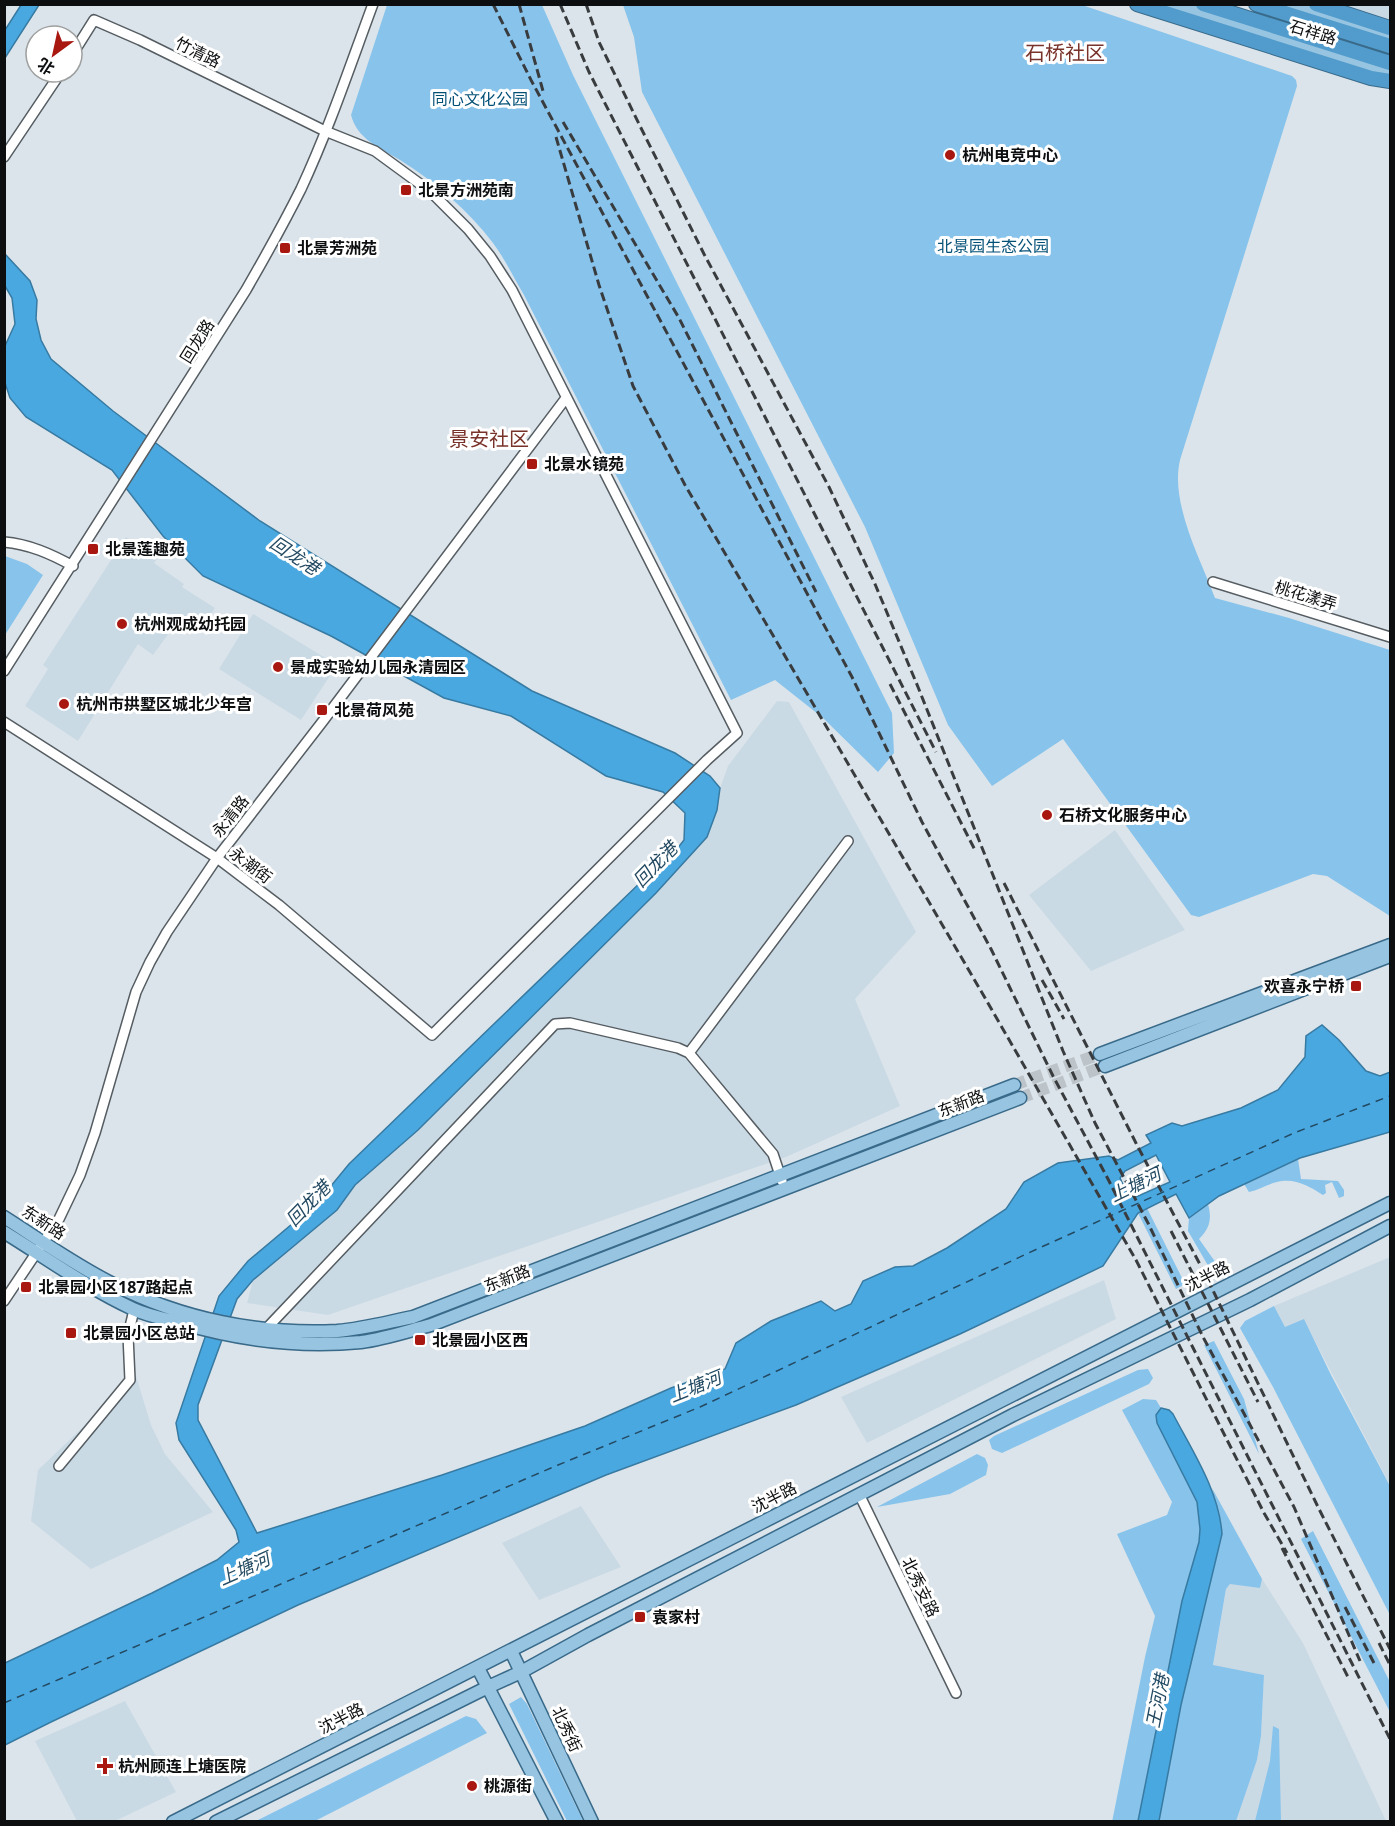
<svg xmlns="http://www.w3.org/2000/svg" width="1395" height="1826" font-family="'Open Sans','Noto Sans SC',sans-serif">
<rect width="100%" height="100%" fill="#dbe4ea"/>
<!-- built -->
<path fill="#cadae5" d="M 1329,5 L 1390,5 L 1390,24 Z
M 126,537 L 158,558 L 154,563 L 184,584 L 182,587 L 215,608 L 199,631 L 180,618 L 153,655 L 138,644 L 78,741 L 25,706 L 48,669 L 43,665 Z
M 253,614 L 337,665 L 301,720 L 219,669 Z
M 777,701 L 789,702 L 916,932 L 855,999 L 900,1106 L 786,1157 L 328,1315 L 247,1303 L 253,1280 L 337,1210 L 355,1185 L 418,1130 L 717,810 L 720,788 L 728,766 Z
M 1115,830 L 1185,930 L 1091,971 L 1029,895 Z
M 1390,1257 L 1390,1485 L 1304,1320 L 1285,1328 L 1274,1306 Z
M 1104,1280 L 1116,1319 L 867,1443 L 841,1397 Z
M 136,1376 L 151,1425 L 165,1454 L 213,1512 L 91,1569 L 31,1521 L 38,1470 L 103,1408 L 122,1383 Z
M 581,1506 L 621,1567 L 539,1600 L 502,1543 Z
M 1262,1579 L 1303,1643 L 1386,1821 L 1235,1821 L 1257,1760 L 1261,1736 L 1264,1675 L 1213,1666 L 1226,1589 L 1229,1583 L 1260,1588 Z
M 125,1701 L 176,1792 L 115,1821 L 77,1821 L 35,1741 Z"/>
<!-- green -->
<path fill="#88c3eb" d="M 387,5 L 542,5 L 573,75 L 892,713 L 894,753 L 878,772 L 823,718 L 775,680 L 731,700 L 524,295 C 514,278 505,259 493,243 C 468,210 435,182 400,160 C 380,148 357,139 351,115 Z
M 623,5 L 1082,5 L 1292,76 L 1296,80 L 1297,86 L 1180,460 C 1170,503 1200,558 1215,598 L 1289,618 L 1390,650 L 1390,916 L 1327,876 L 1313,874 L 1199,917 L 1191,915 L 1063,739 L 992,786 L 948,725 L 865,527 L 642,92 L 634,37 Z
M 5,556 L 27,564 L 43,575 L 5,635 Z
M 1298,1159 L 1301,1179 L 1338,1181 L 1344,1190 L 1344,1196 L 1339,1198 L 1332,1182 L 1325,1185 L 1326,1193 L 1323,1195 C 1311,1187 1297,1179 1282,1181 C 1271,1182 1260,1190 1249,1192 L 1244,1184 Z
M 1208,1204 C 1212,1219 1210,1228 1199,1239 L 1216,1263 L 1210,1269 L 1188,1231 L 1189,1218 Z
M 1147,1208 L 1185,1284 L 1176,1289 L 1138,1213 Z
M 1274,1306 L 1285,1327 L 1304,1319 L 1331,1375 L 1390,1486 L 1390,1615 L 1273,1387 L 1240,1328 L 1245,1321 Z
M 1214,1341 L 1244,1399 L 1259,1454 L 1204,1345 Z
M 1148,1369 L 1153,1378 L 1149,1384 L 1002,1453 L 992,1449 L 989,1440 L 994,1436 L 1138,1370 Z
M 1143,1399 L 1156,1400 L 1161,1408 L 1156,1415 L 1157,1423 L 1197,1502 L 1200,1529 L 1199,1542 L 1182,1601 L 1138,1821 L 1112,1822 L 1145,1657 L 1155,1616 L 1117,1534 L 1167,1515 L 1172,1502 L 1122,1410 Z
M 977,1454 L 985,1458 L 988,1465 L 986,1475 L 950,1494 L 877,1507 Z
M 1212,1488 L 1262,1579 L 1260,1588 L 1230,1584 L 1226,1589 L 1213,1665 L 1264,1675 L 1261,1736 L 1257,1760 L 1236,1821 L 1159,1822 L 1181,1705 L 1222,1534 L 1221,1523 Z
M 1313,1531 L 1390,1682 L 1390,1712 L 1301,1539 Z
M 521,1697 L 527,1704 L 583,1821 L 567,1821 L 509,1704 Z
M 466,1716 L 476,1719 L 487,1733 L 315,1821 L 256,1821 Z
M 1273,1726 L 1279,1729 L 1281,1821 L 1255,1821 L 1270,1761 Z"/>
<!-- water -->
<path fill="#4aa8e1" stroke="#377aa2" stroke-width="1.5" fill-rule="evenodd" d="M 21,5 L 39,5 L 5,58 L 5,30 Z
M 5,254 L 30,281 L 37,300 L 36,319 L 41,340 L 51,359 L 113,411 L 260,521 L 532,691 L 675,753 L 710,776 L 720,788 L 717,810 L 707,837 L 656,893 L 418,1130 L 355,1185 L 337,1210 L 253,1280 L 237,1299 L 198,1405 L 198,1420 L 257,1533 L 442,1475 L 585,1426 L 671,1388 L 725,1369 L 736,1343 L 771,1321 L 821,1301 L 835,1311 L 851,1304 L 863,1281 L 895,1267 L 913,1266 L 947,1248 L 1006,1209 L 1024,1182 L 1058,1163 L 1109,1156 L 1118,1160 L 1151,1143 L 1146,1135 L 1172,1123 L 1182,1126 L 1241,1108 L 1278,1090 L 1305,1057 L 1306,1036 L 1322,1025 L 1339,1040 L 1366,1071 L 1380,1076 L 1390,1072 L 1390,1132 L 1300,1158 L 1219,1196 L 1189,1218 L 1176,1194 L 1138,1213 L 1103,1266 L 960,1334 L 796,1405 L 606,1475 L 298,1605 L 51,1722 L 5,1745 L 5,1663 L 152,1593 L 217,1560 L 239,1542 L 236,1530 L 179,1440 L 176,1423 L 219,1296 L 248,1261 L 317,1203 L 349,1164 L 645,878 L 670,858 L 684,840 L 685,813 L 663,792 L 606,776 L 511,716 L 444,698 L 331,636 L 203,576 L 163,536 L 112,470 L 26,417 L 10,398 L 5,383 L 5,346 L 15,324 L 12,298 L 5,286 ZM 1156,1155 L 1170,1182 L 1136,1197 L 1127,1193 L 1120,1178 L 1125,1171 Z
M 1161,1408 L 1169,1410 L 1173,1414 C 1193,1452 1219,1491 1222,1534 L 1181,1705 L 1159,1821 L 1138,1821 L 1182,1601 L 1199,1542 L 1200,1529 L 1197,1502 L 1157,1423 L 1156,1415 Z"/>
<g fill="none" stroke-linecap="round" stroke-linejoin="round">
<!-- ferry -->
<path stroke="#234a62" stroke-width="1.5" stroke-dasharray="8 6" stroke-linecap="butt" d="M 4,1703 L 558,1465 L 700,1407 L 1037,1249 L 1294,1133 L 1390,1096"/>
<!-- major-tunnel -->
<path stroke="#bcc4c9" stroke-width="12" stroke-dasharray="12 6" stroke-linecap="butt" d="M 1014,1085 L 1100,1054
M 1020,1098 L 1105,1066"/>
<!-- minor casing -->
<g stroke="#555d62" stroke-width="12">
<path id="minor" d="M 4,157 L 61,72
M 4,542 C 29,544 51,554 73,566
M 1213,582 L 1390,637
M 4,671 L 246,290 C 265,257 284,223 301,189 C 329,129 350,66 373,4
M 4,722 L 217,858 L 279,905 L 432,1035 L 707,760 L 737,733 L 512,290 L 490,256 L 468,229 L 431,192 L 375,151 L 325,131 L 140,40 L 94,20 L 72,55
M 689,1053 L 848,841
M 4,1301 L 59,1219 L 80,1175 L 95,1133 L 136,992 L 150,962 L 167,932 L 217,858 L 323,721 L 566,398
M 266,1329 L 555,1024 L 570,1023 L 678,1048 L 689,1053 L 773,1154 L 782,1181
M 59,1466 L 130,1380 L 128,1335 L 134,1310
M 859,1494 L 956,1693"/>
</g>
<!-- major casing -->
<g stroke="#396a8a" stroke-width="15">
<path id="major" d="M 1171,4 L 1390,73
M 1292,4 L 1390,35
M 1100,1054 L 1390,945
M 1105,1066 L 1390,956
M 4,1217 C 40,1240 75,1265 113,1284 C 181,1319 260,1335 337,1331 C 363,1329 388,1322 413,1317 L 1014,1085
M 4,1232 C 46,1258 88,1288 133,1309 C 148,1316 165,1319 181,1323 C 239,1340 300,1348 361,1342 C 385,1339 408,1331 431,1325 L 1020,1098
M 511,1651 L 592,1822
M 478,1668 L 557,1822
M 173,1822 L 1390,1203
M 216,1822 L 488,1687 L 521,1672 L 588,1635 L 1013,1415 L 1250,1300 L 1390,1226"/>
</g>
<!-- highway casing -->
<g stroke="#396a8a" stroke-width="16">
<path id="highway" d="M 1137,4 L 1371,78 L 1390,81
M 1203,4 L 1390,63
M 1256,4 L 1390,46
M 1316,4 L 1390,28"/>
</g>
<!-- minor -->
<use href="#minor" stroke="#fff" stroke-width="9"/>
<!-- major -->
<use href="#major" stroke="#97c4e0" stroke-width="12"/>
<!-- highway -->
<use href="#highway" stroke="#519ccc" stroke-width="14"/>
<!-- rail -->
<path stroke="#393c3f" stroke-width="3" stroke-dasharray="9 4.5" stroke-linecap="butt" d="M 493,4 L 531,80 L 852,677 L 922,822 L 991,949 L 1053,1076 L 1108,1179 L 1390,1739
M 519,4 L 543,91
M 560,4 L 589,72 L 936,752
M 586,4 L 599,42 L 640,126 L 704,254 L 829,487 L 875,584 L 918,687 L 1063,1051 L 1095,1123 L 1148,1223 L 1203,1337 L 1294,1507 L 1360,1661
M 563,122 L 679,318 L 816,592
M 556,137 L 599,285 L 633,386 L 685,485 L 981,991 L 1136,1260 L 1264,1513 L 1287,1553
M 890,684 L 976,852
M 1004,883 L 1138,1147 L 1204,1272 L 1319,1509 L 1390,1649
M 1042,980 L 1064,1019
M 1171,1231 L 1258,1402
M 1282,1548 L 1348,1677
M 1345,1607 L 1374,1663
M 1379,1643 L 1390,1665"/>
</g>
<!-- markers -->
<g fill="#a91711" stroke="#fff" stroke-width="2">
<circle cx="950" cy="155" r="6"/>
<rect x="400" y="184" width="12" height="12" rx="3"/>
<rect x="279" y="242" width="12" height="12" rx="3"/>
<rect x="526" y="458" width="12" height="12" rx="3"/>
<rect x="87" y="543" width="12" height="12" rx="3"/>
<circle cx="122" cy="624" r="6"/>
<circle cx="278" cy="667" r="6"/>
<circle cx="64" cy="704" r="6"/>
<rect x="316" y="704" width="12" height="12" rx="3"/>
<circle cx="1047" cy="815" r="6"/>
<rect x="1350" y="980" width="12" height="12" rx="3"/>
<rect x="20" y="1281" width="12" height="12" rx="3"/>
<rect x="65" y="1327" width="12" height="12" rx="3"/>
<rect x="414" y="1334" width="12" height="12" rx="3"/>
<rect x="634" y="1611" width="12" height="12" rx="3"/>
<path d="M102 1757h6v6h6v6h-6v6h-6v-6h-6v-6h6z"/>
<circle cx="472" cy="1786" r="6"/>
</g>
<g text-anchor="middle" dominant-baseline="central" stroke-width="6" stroke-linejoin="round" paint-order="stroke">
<!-- street labels -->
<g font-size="16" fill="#0c0e10" stroke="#fff">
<text transform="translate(1313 32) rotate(17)">石祥路</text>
<text transform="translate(198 52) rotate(26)">竹清路</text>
<text transform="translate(197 341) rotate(-58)">回龙路</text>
<text transform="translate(1306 595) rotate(17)">桃花漾弄</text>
<text transform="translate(230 816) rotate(-52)">永清路</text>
<text transform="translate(251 865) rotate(37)">永潮街</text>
<text transform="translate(961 1103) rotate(-21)">东新路</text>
<text transform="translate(44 1222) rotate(33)">东新路</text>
<text transform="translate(1207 1276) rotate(-27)">沈半路</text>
<text transform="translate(507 1278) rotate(-21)">东新路</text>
<text transform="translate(774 1497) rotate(-27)">沈半路</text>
<text transform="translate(921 1587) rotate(64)">北秀支路</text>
<text transform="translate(341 1718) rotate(-27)">沈半路</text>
<text transform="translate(567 1729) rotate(65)">北秀街</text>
</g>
<!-- park labels -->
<g font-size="16" fill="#035077" stroke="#fff">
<text x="480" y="99">同心文化公园</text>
<text x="993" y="246">北景园生态公园</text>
</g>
<!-- poi labels -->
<g font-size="16" font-weight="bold" fill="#0c0e10" stroke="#fff" text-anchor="start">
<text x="962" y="155">杭州电竞中心</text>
<text x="418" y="190">北景方洲苑南</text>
<text x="297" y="248">北景芳洲苑</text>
<text x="544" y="464">北景水镜苑</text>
<text x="105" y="549">北景莲趣苑</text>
<text x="134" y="624">杭州观成幼托园</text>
<text x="290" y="667">景成实验幼儿园永清园区</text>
<text x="76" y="704">杭州市拱墅区城北少年宫</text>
<text x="334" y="710">北景荷风苑</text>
<text x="1059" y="815">石桥文化服务中心</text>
<text x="1344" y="986" text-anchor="end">欢喜永宁桥</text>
<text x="38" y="1287">北景园小区187路起点</text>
<text x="83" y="1333">北景园小区总站</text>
<text x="432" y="1340">北景园小区西</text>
<text x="652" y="1617">袁家村</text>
<text x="118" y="1766">杭州顾连上塘医院</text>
<text x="484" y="1786">桃源街</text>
</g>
<!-- water labels -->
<g font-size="18" font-style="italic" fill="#234a62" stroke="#fff">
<text transform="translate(295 555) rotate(33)">回龙港</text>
<text transform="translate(655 864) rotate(-46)">回龙港</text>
<text transform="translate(1135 1184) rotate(-26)">上塘河</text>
<text transform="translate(308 1203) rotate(-46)">回龙港</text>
<text transform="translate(695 1386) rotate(-22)">上塘河</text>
<text transform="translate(244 1568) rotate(-24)">上塘河</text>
<text transform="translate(1157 1701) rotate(-79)">王河港</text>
</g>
<!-- quarter labels -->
<g font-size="20" fill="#78322a" stroke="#fff">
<text x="1065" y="52">石桥社区</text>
<text x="489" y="438">景安社区</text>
</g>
</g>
<!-- border -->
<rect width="1395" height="1826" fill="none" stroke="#0c0e10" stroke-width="12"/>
<!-- north arrow -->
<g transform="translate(54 54) rotate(213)"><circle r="28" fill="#ffffff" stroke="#9e9f9f" stroke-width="1.5"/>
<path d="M0-4.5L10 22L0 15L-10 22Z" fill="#a91711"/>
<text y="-9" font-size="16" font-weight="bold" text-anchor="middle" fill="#0c0e10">北</text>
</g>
</svg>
